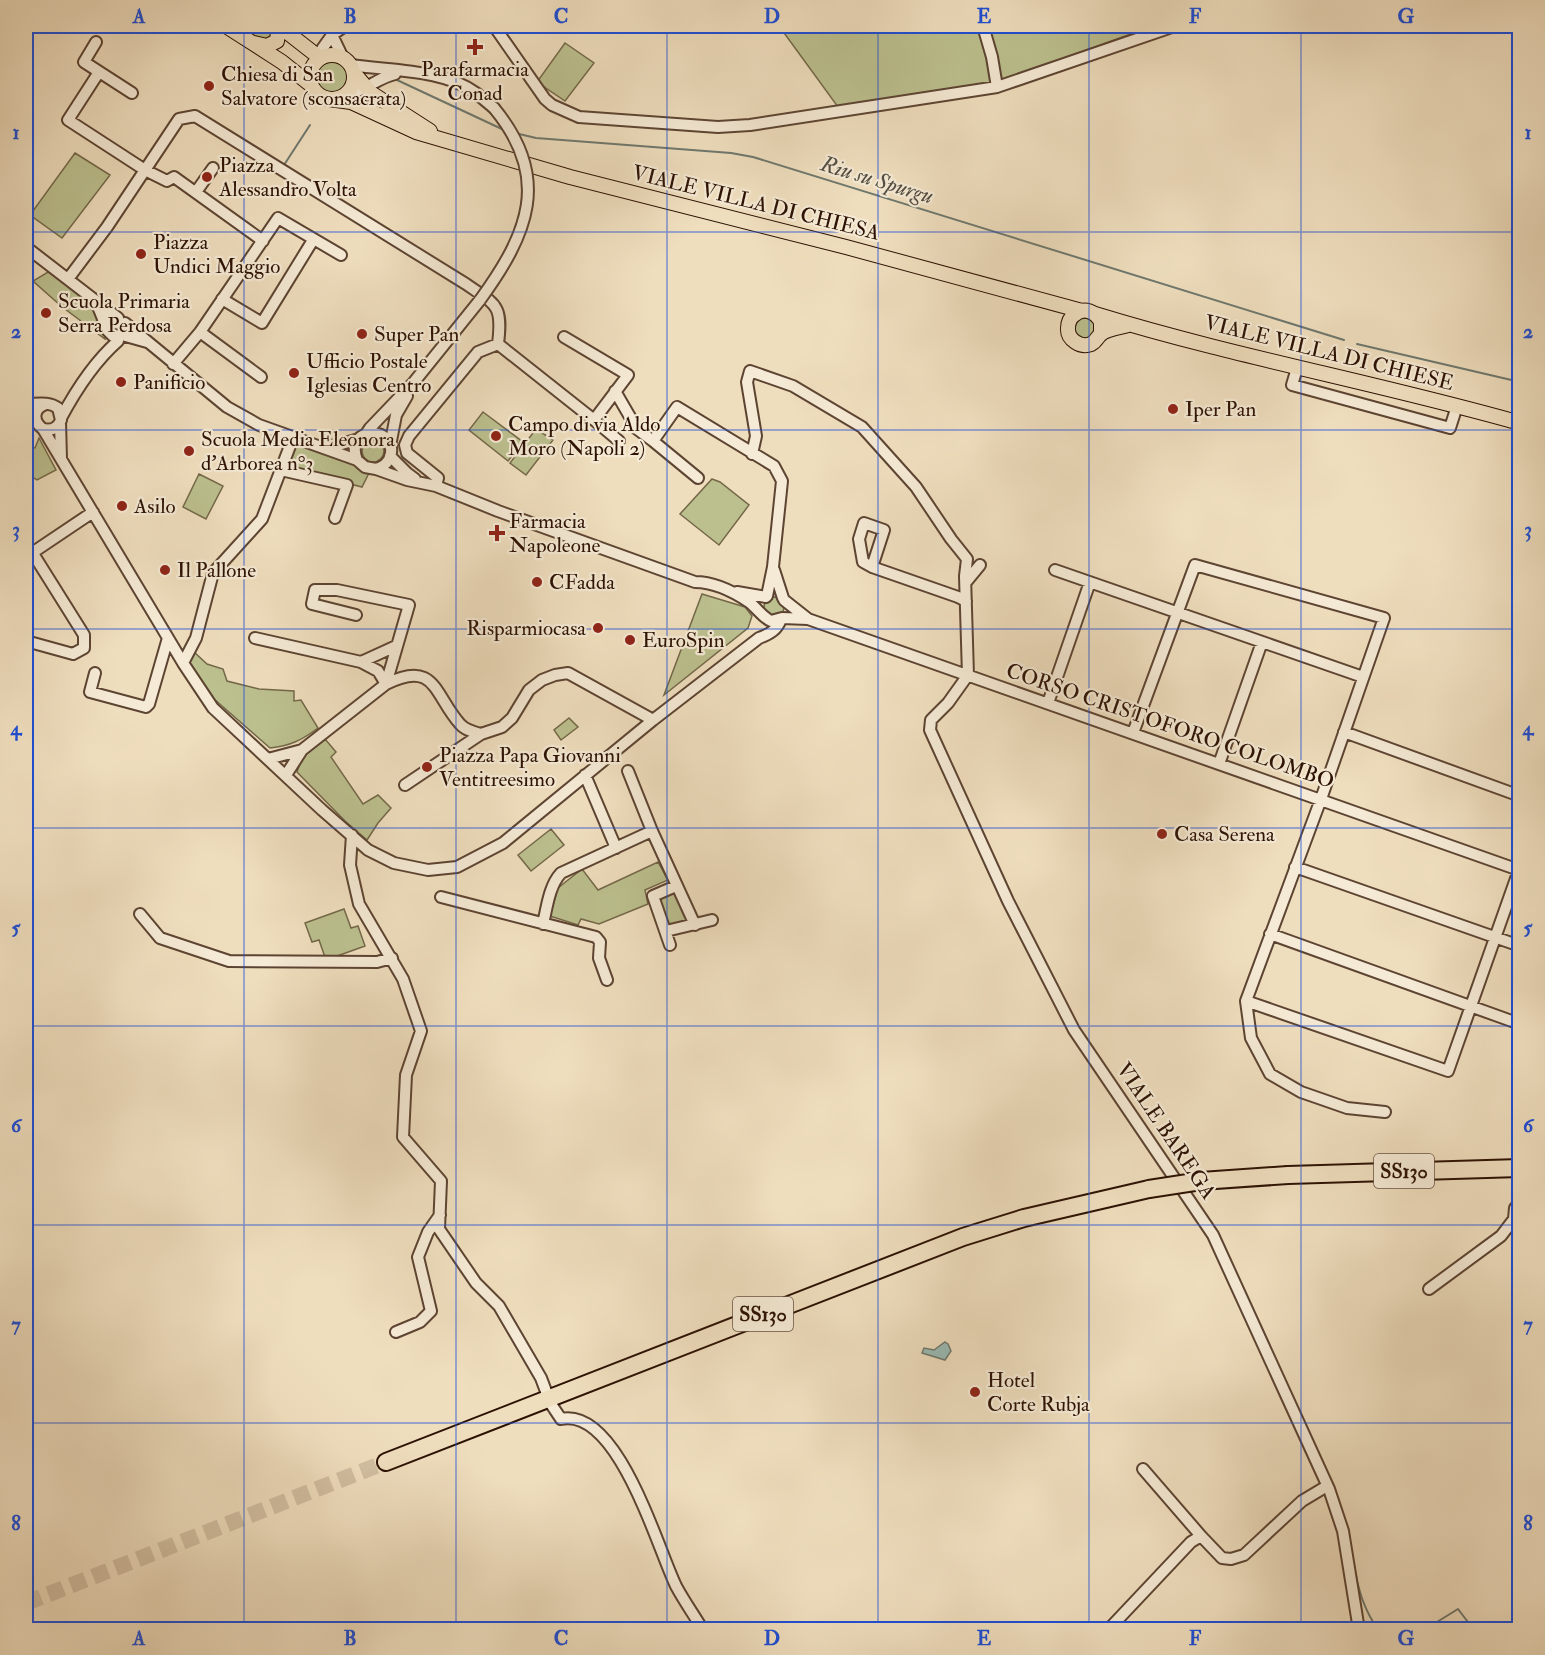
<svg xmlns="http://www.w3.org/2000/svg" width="1545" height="1655" font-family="'IM FELL Double Pica',serif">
<rect width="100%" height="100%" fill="#efdebe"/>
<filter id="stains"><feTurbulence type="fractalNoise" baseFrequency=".00333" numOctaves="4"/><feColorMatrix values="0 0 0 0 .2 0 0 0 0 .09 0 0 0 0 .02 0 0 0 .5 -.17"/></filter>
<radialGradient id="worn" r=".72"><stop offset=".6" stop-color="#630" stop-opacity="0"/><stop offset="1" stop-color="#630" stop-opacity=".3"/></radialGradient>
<!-- green -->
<path fill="#bcc08f" stroke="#746849" stroke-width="1.5" d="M 235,26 L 270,26 L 272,39 L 266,43 Z
M 779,26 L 980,26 L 992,81 L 990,84 L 838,107 Z
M 986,26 L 1153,26 L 1000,81 Z
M 565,43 L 594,63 L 565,101 L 537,82 Z
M316 77a16 16 0 1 1 32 0a16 16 0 1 1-32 0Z
M 75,153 L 110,175 L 62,238 L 30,215 Z
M 48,272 C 74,279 107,311 105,339 L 61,306 L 33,281 Z
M1075 328a10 10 0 1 1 20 0a10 10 0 1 1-20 0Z
M 483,412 L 523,442 L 508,461 L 469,430 Z
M 536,429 L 553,440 L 526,475 L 510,463 Z
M 39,438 L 56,470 L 37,480 L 32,477 L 33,472 L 26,470 L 26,446 L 35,448 Z
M362 451a11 11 0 1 1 22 0a11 11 0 1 1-22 0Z
M 295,441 L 370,471 L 362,487 L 285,467 Z
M 199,474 L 223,486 L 206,519 L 183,507 Z
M 712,479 L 720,482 L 749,505 L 719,545 L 680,514 Z
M 702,594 L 745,607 L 752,616 L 748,628 L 664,695 Z
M764 607a10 10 0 1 1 20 0a10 10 0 1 1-20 0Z
M 193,651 L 207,664 L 223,669 L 227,681 L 259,689 L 294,691 L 294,701 L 301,700 L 318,728 C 302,740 290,746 270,748 L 206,692 L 186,662 Z
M 569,718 L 578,727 L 561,740 L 554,730 Z
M 325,739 L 336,752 L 331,757 L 363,804 L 378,795 L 391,808 L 378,823 L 367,840 L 345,821 L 297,772 C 302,755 311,748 325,739 Z
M 551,829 L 564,845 L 531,871 L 518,855 Z
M 658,862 L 668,880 L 645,890 L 648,904 L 599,924 L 581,919 L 578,925 L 550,916 L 558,888 L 582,869 L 598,890 Z
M 675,889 L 689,920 L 668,928 L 657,897 Z
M 344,909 L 351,928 L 358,926 L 365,946 L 326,960 L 319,940 L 312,942 L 305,923 Z"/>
<!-- water -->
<path fill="#9abcb6" stroke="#6e786e" stroke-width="1.5" d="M 945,1342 L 948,1344 L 951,1351 L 945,1360 L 922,1353 L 924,1348 L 934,1350 Z"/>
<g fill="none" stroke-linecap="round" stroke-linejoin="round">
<!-- stream -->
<path stroke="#6e786e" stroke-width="2" d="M 397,80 L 504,130
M 515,133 L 536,138 L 731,153 L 753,157 L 1344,340
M 284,165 L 310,125
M 1357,344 L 1520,382
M 1354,1565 C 1358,1590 1364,1609 1378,1630
M 1424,1630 L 1458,1609 L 1474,1630"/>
<!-- highway-tunnel -->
<path stroke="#d2bfa2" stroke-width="16" stroke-dasharray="16 8" stroke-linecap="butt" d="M 26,1603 L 386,1462"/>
<!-- minor casing -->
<g stroke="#5d4432" stroke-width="14">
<path id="minor" d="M 494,26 L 545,99 L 552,105 L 579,117 L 718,127 L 750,125 L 997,87 L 1175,26
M 983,26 L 992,57 L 997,87
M 332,35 L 343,58
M 96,42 L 84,62 L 132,93
M 323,56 L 322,49 L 332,35 L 345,26
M 351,65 C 390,71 443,69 476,93 C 482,98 488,103 494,108
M 99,72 L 68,120 L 145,170 L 167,181 L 174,177 L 263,241
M 346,94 C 364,92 377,78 395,74
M 196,192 L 213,168
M 26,247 L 118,318
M 68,279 L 107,227 L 179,119 L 195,116 L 466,284 C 496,305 503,304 498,344
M 222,299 L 262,323 L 313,240
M 97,304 L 108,331 L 113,336 L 122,335 L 147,342
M 125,323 L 227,407 L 259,425 L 357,460 L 365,467 L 376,469 L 407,480 L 436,486 L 498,511 L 695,582 C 713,582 734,592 749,602 C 757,608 762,617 771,621 L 782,618 L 808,619
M 200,332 L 261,377
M 173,364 L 200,332 L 278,218 L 341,255
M 1297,368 L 1292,385 L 1450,428 L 1457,406
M 615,391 L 637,429 L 653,441 L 677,407 L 774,466 L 782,481 L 773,567 L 767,596
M 26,404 C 36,404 49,401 58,408 L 61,420 C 58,428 52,431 43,429 C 32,421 33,408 46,404
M 61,418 C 76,390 94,362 118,341 L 118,337
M 594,420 L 619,441
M 60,422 L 61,459
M 43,429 L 183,663 L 213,708 L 322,810 L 368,850 L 394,863 L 428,870 L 457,867 L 503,843 L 653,720 L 759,638 C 770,634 777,630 781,619
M 366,434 L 370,428 L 414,382 L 480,300
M 653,441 L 698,478
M 390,446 L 396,415 L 407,396
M 323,447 L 338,445 L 359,439
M 752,454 L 756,436 L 747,382 L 750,371 L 793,386 L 862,427 L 916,487 L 951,539 L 967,559 L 965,576 L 968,675
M 390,456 L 407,473 L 415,479
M 357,460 C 343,424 400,426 390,457 C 388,464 382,467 376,469
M 281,470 L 347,485 L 335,518
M 436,486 L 438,478 L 407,453 L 405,445 L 409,436 L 478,352 L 498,344 L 594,420 L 628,375 L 564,337
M 26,557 L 93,512
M 872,567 L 884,530 L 864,523 L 859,539 L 863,562 L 872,567 L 958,597 L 966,601
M 774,570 L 783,598
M 1055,570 L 1363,677
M 966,582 L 980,565
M 737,592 L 766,597
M 784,600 L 808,619 L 1519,870 L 1448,1071 L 1246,1001
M 356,615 L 312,604 L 315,590 L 337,590 L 409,605 L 386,684
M 255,638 L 361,662 L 378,671 L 386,684
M 26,641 L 73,654 L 84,648 L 84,635 L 32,552
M 361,662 L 396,646
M 183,663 L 196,638 L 213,573 L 262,519 L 293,438
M 95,673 L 90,692 L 146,707 L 149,704 L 168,638
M 968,675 L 948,703 L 931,720 L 930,730 L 1008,901 L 1074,1030 L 1213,1235 L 1329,1489 L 1343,1531 L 1359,1630
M 1048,703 L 1090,582
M 1344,732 L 1520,796
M 1133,733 L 1195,565 L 1384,618 L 1321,799 L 1246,1001 L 1251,1038 L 1270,1074 L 1301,1092 L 1347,1108 L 1385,1112
M 268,759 L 302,750
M 1219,764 L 1262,642
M 628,771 L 652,831 L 695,925
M 286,775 L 302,750 L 386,684 C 436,659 434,695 460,724 C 465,730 473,732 481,734
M 585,775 L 616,848
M 405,785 L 481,734 L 502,727 L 512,718 L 529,690 L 542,680 L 555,675 L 568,673 L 653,720
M 352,835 L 350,865 L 359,904 L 403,979 L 421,1031 L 406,1075 L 403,1137 L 441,1181 L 439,1229 L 476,1283 L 499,1306 L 541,1378 L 547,1394
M 1295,867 L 1520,946
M 441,897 L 596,937 L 600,942 L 599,958 L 607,980
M 140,914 L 160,938 L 229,961 L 377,962 L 392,958
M 543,924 C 547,907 549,886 561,873 L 652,831
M 666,931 L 712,920
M 1270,934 L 1520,1024
M 670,945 L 653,896 L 676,886
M 1429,1289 L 1501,1236 L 1514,1219 L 1515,1208 L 1520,1203
M 396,1332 L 420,1322 L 431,1311 L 418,1257 L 428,1232 L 440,1215
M 551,1404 L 561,1419 C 618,1407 657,1547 676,1586 C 684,1601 694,1615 703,1630
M 1143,1469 L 1201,1536 L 1222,1558 L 1231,1559 L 1244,1555 L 1302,1501 L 1327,1486
M 1108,1630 L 1191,1542 L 1201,1536"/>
</g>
<!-- major casing -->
<g stroke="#2c1103" stroke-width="16">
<path id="major" d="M 226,26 L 282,62 L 311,85
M 279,26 L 320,58
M 254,43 L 267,46 L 277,41 L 278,32 L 273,26
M310 77a22 22 0 1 1 44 0a22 22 0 1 1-44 0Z
M 354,73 L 371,93 L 430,131
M 329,99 L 351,102 L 416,132 L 570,177 L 846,247 L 1082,311
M 1095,314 C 1235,357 1379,383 1520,423
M 1101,333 L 1101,322 C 1096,312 1084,306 1074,315 C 1070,318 1068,323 1068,328 C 1067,340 1081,348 1091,344 C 1097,341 1097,337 1101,334 C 1106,329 1121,327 1128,325"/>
</g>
<!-- highway casing -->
<g stroke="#2c1103" stroke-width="20">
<path id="highway" d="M 1288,1175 L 1520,1168
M 386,1462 L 963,1237 L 1024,1218 L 1149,1189"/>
</g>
<!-- minor -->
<use href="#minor" stroke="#f5ead5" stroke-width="10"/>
<!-- major -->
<use href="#major" stroke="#efdebe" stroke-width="14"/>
<!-- highway -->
<use href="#highway" stroke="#efdebe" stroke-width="16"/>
<!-- minor-bridge casing -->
<g stroke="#5d4432" stroke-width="14" stroke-linecap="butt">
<path id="minor-bridge" d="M 480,300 C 528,234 552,178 494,108"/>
</g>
<!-- highway-bridge casing -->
<g stroke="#2c1103" stroke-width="20" stroke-linecap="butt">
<path id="highway-bridge" d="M 1149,1189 L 1201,1181 L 1288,1175"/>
</g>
<!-- minor-bridge -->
<use href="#minor-bridge" stroke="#f5ead5" stroke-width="10"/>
<!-- highway-bridge -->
<use href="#highway-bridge" stroke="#efdebe" stroke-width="16"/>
</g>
<!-- grid -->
<path fill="none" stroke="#1d4ed8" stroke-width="1.5" stroke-opacity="0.55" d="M 244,26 L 244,1630M 456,26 L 456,1630M 667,26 L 667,1630M 878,26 L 878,1630M 1089,26 L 1089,1630M 1301,26 L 1301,1630M 26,232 L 1520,232M 26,430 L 1520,430M 26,629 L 1520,629M 26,828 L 1520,828M 26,1026 L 1520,1026M 26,1225 L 1520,1225M 26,1423 L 1520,1423"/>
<!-- markers -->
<g fill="#8f2418" stroke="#f5ead5" stroke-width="2">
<path d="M472 38h6v6h6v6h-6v6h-6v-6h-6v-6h6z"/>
<circle cx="209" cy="86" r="6"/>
<circle cx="207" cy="177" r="6"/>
<circle cx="141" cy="254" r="6"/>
<circle cx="46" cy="313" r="6"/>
<circle cx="362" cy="334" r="6"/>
<circle cx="294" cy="373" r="6"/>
<circle cx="121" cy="382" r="6"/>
<circle cx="1173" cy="409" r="6"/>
<circle cx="496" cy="436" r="6"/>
<circle cx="189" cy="451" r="6"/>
<circle cx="122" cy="506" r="6"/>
<path d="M494 524h6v6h6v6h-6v6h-6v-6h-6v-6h6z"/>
<circle cx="165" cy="570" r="6"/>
<circle cx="537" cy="582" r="6"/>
<circle cx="598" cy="628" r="6"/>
<circle cx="630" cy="640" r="6"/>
<circle cx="427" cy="767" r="6"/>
<circle cx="1162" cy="834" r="6"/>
<circle cx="975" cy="1392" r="6"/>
</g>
<g text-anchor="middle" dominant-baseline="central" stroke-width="4.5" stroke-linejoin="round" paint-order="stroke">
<!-- shield labels -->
<g fill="#f5ead5" stroke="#685242" stroke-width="1.5">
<rect x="1374" y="1154" width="60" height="34" rx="4.5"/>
<rect x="733" y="1297" width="60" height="34" rx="4.5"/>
</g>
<g font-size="20" font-weight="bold" fill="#2c1103">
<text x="1404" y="1171">SS130</text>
<text x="763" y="1314">SS130</text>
</g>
<!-- poi labels -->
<g font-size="21" fill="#2c1103" stroke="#f5ead5" text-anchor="start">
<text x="475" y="69" text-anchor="middle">Parafarmacia<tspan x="475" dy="24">Conad</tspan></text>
<text x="221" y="74">Chiesa di San<tspan x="221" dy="24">Salvatore (sconsacrata)</tspan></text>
<text x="219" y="165">Piazza<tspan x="219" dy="24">Alessandro Volta</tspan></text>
<text x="153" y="242">Piazza<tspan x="153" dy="24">Undici Maggio</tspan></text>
<text x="58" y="301">Scuola Primaria<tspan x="58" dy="24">Serra Perdosa</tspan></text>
<text x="374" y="334">Super Pan</text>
<text x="306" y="361">Ufficio Postale<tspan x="306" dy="24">Iglesias Centro</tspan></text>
<text x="133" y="382">Panificio</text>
<text x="1185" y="409">Iper Pan</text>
<text x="508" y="424">Campo di via Aldo<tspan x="508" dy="24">Moro (Napoli 2)</tspan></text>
<text x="201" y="439">Scuola Media Eleonora<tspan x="201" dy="24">d'Arborea n°3</tspan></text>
<text x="134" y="506">Asilo</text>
<text x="509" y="521">Farmacia<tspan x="509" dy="24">Napoleone</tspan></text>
<text x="177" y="570">Il Pallone</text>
<text x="549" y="582">CFadda</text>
<text x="586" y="628" text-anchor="end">Risparmiocasa</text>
<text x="642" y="640">EuroSpin</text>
<text x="439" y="755">Piazza Papa Giovanni<tspan x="439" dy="24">Ventitreesimo</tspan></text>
<text x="1174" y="834">Casa Serena</text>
<text x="987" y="1380">Hotel<tspan x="987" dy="24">Corte Rubja</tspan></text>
</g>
<!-- street labels -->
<g font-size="21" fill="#2c1103" stroke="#f5ead5">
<text transform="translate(756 203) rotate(14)">VIALE VILLA DI CHIESA</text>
<text transform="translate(1329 353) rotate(14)">VIALE VILLA DI CHIESE</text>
<text transform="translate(1170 726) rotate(19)">CORSO CRISTOFORO COLOMBO</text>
<text transform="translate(1166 1131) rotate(56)">VIALE BAREGA</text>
</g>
<!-- water labels -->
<g font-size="22" font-style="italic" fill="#524d42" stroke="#f5ead5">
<text transform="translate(877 180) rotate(17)">Riu su Spurgu</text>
</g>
</g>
<!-- margin -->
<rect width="1545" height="1655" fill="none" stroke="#efdebe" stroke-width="66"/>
<rect x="33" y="33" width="1479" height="1589" fill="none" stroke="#1d4ed8" stroke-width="2"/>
<g font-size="20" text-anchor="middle" font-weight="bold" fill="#1d4ed8">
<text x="139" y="23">A</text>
<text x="350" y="23">B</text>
<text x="561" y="23">C</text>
<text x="772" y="23">D</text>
<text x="984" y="23">E</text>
<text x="1195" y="23">F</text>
<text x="1406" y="23">G</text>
<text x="16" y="139">1</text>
<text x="1528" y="139">1</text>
<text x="16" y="338">2</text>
<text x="1528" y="338">2</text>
<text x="16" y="536">3</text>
<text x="1528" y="536">3</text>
<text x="16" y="735">4</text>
<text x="1528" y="735">4</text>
<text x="16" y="934">5</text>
<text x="1528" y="934">5</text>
<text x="16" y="1132">6</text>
<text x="1528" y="1132">6</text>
<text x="16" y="1331">7</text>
<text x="1528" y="1331">7</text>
<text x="16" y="1530">8</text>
<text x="1528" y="1530">8</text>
<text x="139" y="1645">A</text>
<text x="350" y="1645">B</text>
<text x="561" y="1645">C</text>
<text x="772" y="1645">D</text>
<text x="984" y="1645">E</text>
<text x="1195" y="1645">F</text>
<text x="1406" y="1645">G</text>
</g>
<rect width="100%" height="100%" filter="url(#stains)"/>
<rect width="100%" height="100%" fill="url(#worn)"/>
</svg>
